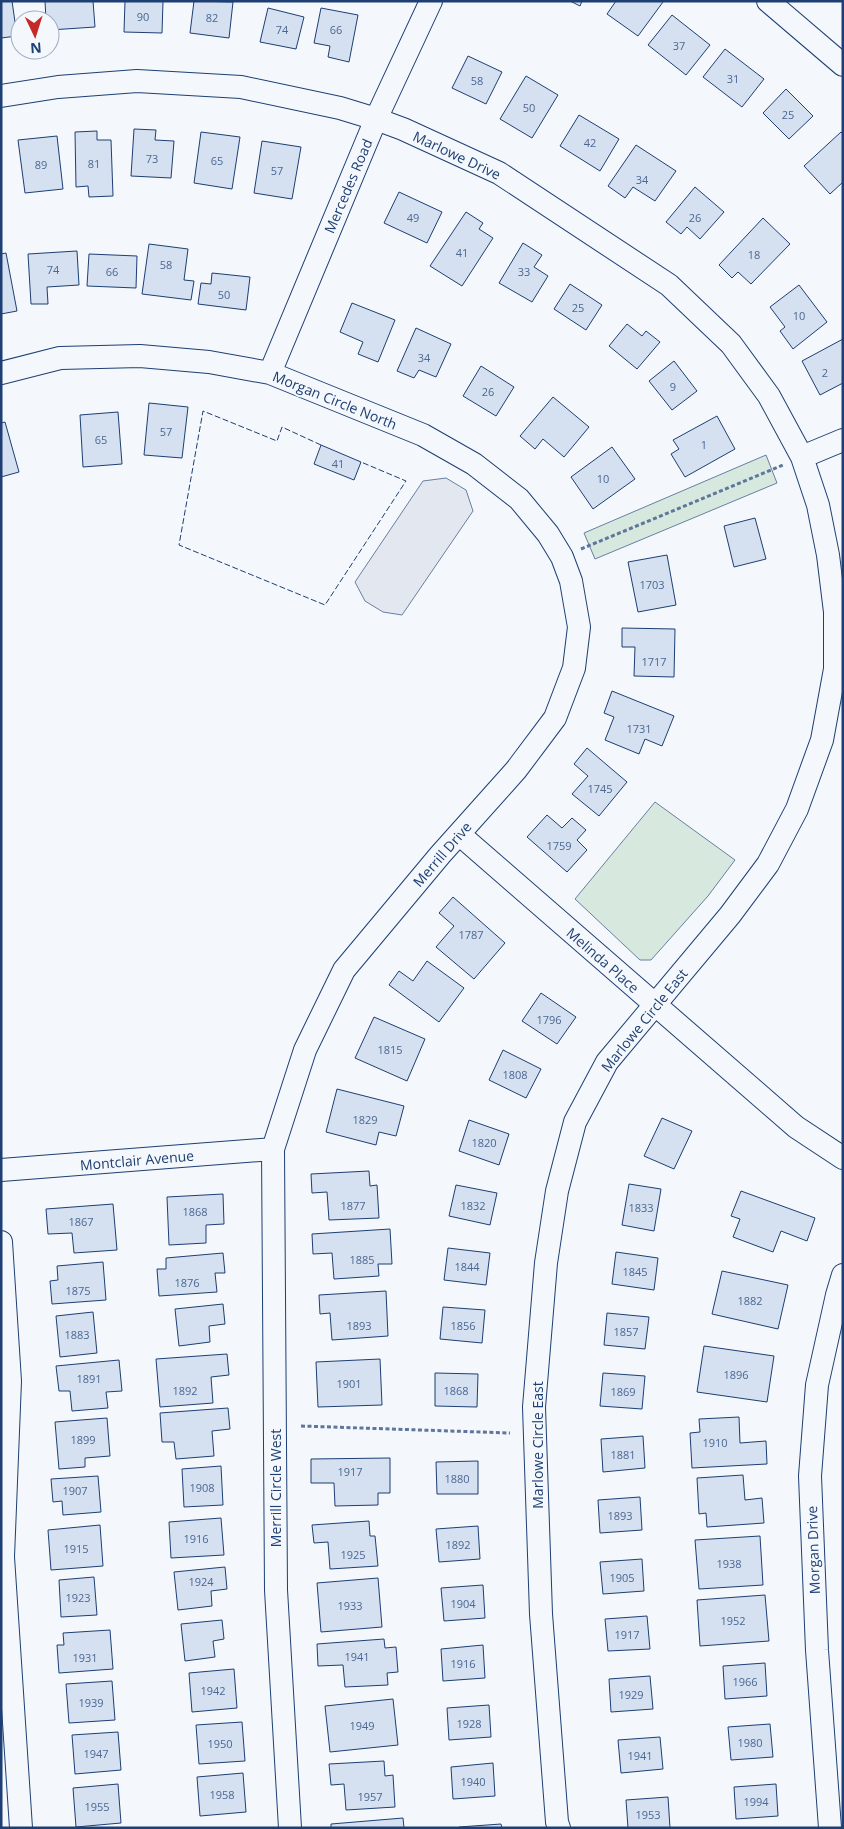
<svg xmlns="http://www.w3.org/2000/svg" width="844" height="1829" font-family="'Open Sans',sans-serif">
<rect width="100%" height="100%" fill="#f4f7fb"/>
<!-- green -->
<path fill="#d7e8df" stroke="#687fa3" d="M 766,455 L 777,483 L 595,559 L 584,533 Z
M 655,802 L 735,860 L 708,896 L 651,960 L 640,960 L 575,899 Z"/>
<!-- parking -->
<path fill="#e3e8f0" stroke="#687fa3" d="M 446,478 L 466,490 L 473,511 L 402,615 L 383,612 L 365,601 L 355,582 L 423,481 Z"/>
<!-- building -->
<path fill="#d5e0f0" stroke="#1d3f73" d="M 1,1 L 12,1 L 17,36 L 1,38 Z
M 45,1 L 93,1 L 95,27 L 50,30 L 50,20 L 46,20 Z
M 125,1 L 163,1 L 162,33 L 124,32 Z
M 194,1 L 233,2 L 229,38 L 190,33 Z
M 570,1 L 582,1 L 580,6 Z
M 616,1 L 663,1 L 663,2 L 638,36 L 607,14 Z
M 268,8 L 304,17 L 296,49 L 260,42 Z
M 321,8 L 358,15 L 349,62 L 328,57 L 330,46 L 314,43 Z
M 672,15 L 710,45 L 686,75 L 648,45 Z
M 725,49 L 764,79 L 742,107 L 703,77 Z
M 468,56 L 502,72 L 486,104 L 452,88 Z
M 526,76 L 558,95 L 532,138 L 500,119 Z
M 786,89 L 813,116 L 789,139 L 763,113 Z
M 579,115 L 619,139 L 600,171 L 560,146 Z
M 134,129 L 156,130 L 155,140 L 174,141 L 171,178 L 131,176 Z
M 97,131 L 97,140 L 111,140 L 113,196 L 89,197 L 88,186 L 76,187 L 75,132 Z
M 201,132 L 240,137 L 232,189 L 194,183 Z
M 841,132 L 843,134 L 843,182 L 830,194 L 804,166 Z
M 57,136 L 63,189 L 25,193 L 18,140 Z
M 262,141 L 301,147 L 292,199 L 254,193 Z
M 636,145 L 676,171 L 655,201 L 633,187 L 625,198 L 608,186 Z
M 695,187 L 724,212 L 700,239 L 687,227 L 681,234 L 666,222 Z
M 399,192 L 442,212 L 427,243 L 384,223 Z
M 466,212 L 483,223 L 479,229 L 493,238 L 462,286 L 430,266 Z
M 763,218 L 790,244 L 751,284 L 738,272 L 732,278 L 719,265 Z
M 523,243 L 542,255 L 534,267 L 548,276 L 532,302 L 499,283 Z
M 149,244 L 188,249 L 184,280 L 194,281 L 191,300 L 142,294 Z
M 77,251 L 79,285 L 47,287 L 48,304 L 31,304 L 28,254 Z
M 6,253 L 17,311 L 1,314 L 1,254 Z
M 89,254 L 137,256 L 136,288 L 87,286 Z
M 212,273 L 250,277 L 246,310 L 198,304 L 201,283 L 211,284 Z
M 570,284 L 602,305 L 586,330 L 554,309 Z
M 799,285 L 827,322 L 793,349 L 780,331 L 785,327 L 770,307 Z
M 352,303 L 395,320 L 378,362 L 358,354 L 363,342 L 340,332 Z
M 627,324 L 642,336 L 646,331 L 660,342 L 637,369 L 609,346 Z
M 416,328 L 451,344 L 436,377 L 419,370 L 414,378 L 397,371 Z
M 843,339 L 843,383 L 820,395 L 802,361 Z
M 674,361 L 697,391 L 672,410 L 649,381 Z
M 481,366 L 514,387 L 496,416 L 463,396 Z
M 553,397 L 589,427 L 564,457 L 543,439 L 535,449 L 520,436 Z
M 149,403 L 188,407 L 182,458 L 144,455 Z
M 118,412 L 122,464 L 83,467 L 80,415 Z
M 717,416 L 735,449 L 685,477 L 671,454 L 679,449 L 673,440 Z
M 5,422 L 19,472 L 1,477 L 1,423 Z
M 321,445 L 361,462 L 354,480 L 314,464 Z
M 612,447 L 635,479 L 593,509 L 571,477 Z
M 755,518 L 766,559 L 734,567 L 724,526 Z
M 667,555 L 676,605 L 638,612 L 628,562 Z
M 622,628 L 675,629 L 674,677 L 634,676 L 635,647 L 622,647 Z
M 612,691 L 674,716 L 662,746 L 645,739 L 639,754 L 605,740 L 614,717 L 604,713 Z
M 587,748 L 627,782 L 599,816 L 572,794 L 588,776 L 574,764 Z
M 547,815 L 562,828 L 572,818 L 586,830 L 577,840 L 587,850 L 567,872 L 527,837 Z
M 453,897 L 505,943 L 474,979 L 436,947 L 454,926 L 439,913 Z
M 427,961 L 464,988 L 439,1022 L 389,985 L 399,971 L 413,981 Z
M 541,993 L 576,1017 L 557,1044 L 522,1021 Z
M 374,1017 L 425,1039 L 407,1081 L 355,1058 Z
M 503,1050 L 541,1069 L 526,1098 L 489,1080 Z
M 337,1089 L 404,1106 L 396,1136 L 379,1132 L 376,1145 L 326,1132 Z
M 662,1118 L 692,1131 L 674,1169 L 644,1156 Z
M 469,1120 L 509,1134 L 499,1165 L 459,1151 Z
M 369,1171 L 370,1186 L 377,1185 L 379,1218 L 329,1220 L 327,1192 L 312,1193 L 311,1174 Z
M 629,1184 L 661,1189 L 654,1231 L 622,1225 Z
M 456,1185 L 497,1193 L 490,1225 L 449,1216 Z
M 741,1191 L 815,1218 L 807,1241 L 781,1231 L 773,1252 L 733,1237 L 740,1219 L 731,1216 Z
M 223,1194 L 224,1224 L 206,1225 L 206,1243 L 169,1245 L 167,1197 Z
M 113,1204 L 117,1250 L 74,1253 L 72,1233 L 48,1234 L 46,1209 Z
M 390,1229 L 392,1264 L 378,1264 L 379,1276 L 334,1279 L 332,1253 L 313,1254 L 312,1234 Z
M 448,1248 L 490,1253 L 486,1285 L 444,1280 Z
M 616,1252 L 658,1258 L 654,1290 L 612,1284 Z
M 223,1253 L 225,1273 L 215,1273 L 217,1292 L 159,1296 L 157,1269 L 166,1269 L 166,1258 Z
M 103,1262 L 106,1300 L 52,1304 L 50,1281 L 58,1280 L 57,1266 Z
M 722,1271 L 788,1285 L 778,1329 L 712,1314 Z
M 386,1291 L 388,1336 L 332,1340 L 330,1313 L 320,1314 L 319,1295 Z
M 223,1304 L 225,1324 L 209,1326 L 210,1342 L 179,1346 L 175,1309 Z
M 443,1307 L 485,1310 L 482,1343 L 440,1339 Z
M 93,1312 L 97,1353 L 60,1357 L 56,1316 Z
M 607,1313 L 649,1317 L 645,1349 L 604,1345 Z
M 704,1346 L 774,1356 L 767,1402 L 697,1392 Z
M 227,1354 L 229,1375 L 211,1377 L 213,1403 L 160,1407 L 156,1359 Z
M 380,1359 L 382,1405 L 318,1407 L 316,1362 Z
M 119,1360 L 122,1391 L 106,1392 L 108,1408 L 72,1411 L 70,1391 L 59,1391 L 56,1366 Z
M 435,1373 L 478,1374 L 477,1407 L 435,1406 Z
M 603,1373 L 645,1376 L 642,1409 L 600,1406 Z
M 228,1408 L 230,1429 L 212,1431 L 214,1456 L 176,1459 L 174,1442 L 162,1442 L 160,1413 Z
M 739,1417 L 740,1443 L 766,1441 L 767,1464 L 692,1468 L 690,1433 L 700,1432 L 699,1419 Z
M 107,1418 L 110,1456 L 85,1458 L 85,1467 L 59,1469 L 55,1422 Z
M 643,1436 L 645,1468 L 603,1472 L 601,1439 Z
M 390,1458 L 390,1493 L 378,1493 L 378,1505 L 335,1506 L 334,1483 L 311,1483 L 311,1459 Z
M 478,1461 L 478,1494 L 437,1494 L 436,1462 Z
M 221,1466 L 223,1505 L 184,1507 L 182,1469 Z
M 743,1475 L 745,1500 L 762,1498 L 764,1523 L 707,1527 L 706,1513 L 699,1514 L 697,1478 Z
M 98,1476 L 101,1512 L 63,1515 L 62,1501 L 53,1502 L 51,1479 Z
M 640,1497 L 642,1530 L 600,1533 L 598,1500 Z
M 221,1518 L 224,1555 L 171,1558 L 169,1522 Z
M 369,1521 L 370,1536 L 375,1536 L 378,1566 L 330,1569 L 328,1542 L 314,1543 L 312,1525 Z
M 100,1525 L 103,1566 L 51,1570 L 48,1530 Z
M 478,1526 L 480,1559 L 439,1562 L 436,1529 Z
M 760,1536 L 763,1585 L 699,1589 L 695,1540 Z
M 642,1559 L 644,1591 L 603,1594 L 600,1562 Z
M 225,1567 L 227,1589 L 211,1591 L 212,1606 L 178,1610 L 174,1572 Z
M 94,1577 L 97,1615 L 61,1617 L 59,1580 Z
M 378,1578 L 382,1627 L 321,1632 L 317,1583 Z
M 483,1585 L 485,1618 L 444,1621 L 441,1588 Z
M 765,1595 L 769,1641 L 700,1646 L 697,1600 Z
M 647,1616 L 650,1649 L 608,1651 L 605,1619 Z
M 222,1620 L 224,1639 L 213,1641 L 215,1657 L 185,1661 L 181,1624 Z
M 110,1630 L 113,1669 L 59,1673 L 57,1645 L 64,1645 L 63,1633 Z
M 384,1639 L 385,1648 L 396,1647 L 398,1672 L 387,1673 L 388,1685 L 345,1687 L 343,1665 L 318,1666 L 317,1644 Z
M 483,1645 L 485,1678 L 443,1681 L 441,1649 Z
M 765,1663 L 767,1696 L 725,1699 L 723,1666 Z
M 234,1669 L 237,1708 L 192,1712 L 189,1673 Z
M 650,1676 L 653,1709 L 611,1712 L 609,1679 Z
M 112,1681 L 115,1720 L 69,1723 L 66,1684 Z
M 393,1699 L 398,1745 L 330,1752 L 325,1706 Z
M 489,1705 L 491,1737 L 449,1740 L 447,1708 Z
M 242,1722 L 245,1761 L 199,1764 L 196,1725 Z
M 770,1724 L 773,1757 L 731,1760 L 728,1727 Z
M 118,1732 L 121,1770 L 75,1774 L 72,1735 Z
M 660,1737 L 663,1769 L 621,1773 L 618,1740 Z
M 384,1761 L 385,1776 L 393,1775 L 395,1807 L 346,1810 L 344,1784 L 331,1785 L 329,1764 Z
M 493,1763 L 495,1796 L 453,1799 L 451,1767 Z
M 243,1773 L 246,1812 L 200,1816 L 197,1777 Z
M 118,1784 L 121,1823 L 76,1827 L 73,1788 Z
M 776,1784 L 778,1816 L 736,1819 L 734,1787 Z
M 668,1797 L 670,1828 L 628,1828 L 626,1800 Z
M 403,1818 L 404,1828 L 331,1828 L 331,1824 Z
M 501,1824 L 502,1828 L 459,1828 L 459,1827 Z"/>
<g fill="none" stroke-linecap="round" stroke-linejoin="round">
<!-- minor casing -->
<g stroke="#1d3f73" stroke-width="24">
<path id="minor" d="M 768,1 L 843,65
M 1,96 L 58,87 L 137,81 L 241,87 L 340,108 L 376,119 L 403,129 L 499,173 L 669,285 L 731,344 L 769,396 L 802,457 L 818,505 L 828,555 L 835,612 L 835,669 L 822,740 L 797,809 L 768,864 L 730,915 L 607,1062 L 575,1122 L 557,1191 L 546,1263 L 534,1407 L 541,1614 L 557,1822 L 559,1828
M 1,373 L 60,358 L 140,356 L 209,362 L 270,373 L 423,435 L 474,464 L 519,499 L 548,534 L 562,557 L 571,581 L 579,627 L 574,668 L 555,718 L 516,770 L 440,855 L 344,970 L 305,1050 L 273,1149 L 276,1590 L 290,1828
M 270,373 L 376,119 L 431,1
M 802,457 L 843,440
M 459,834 L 796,1127 L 843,1158
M 1,1170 L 273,1149
M 1,1242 L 10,1381 L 3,1557 L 21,1828
M 830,1828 L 817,1650 L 810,1476 L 817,1385 L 837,1295 L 843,1275"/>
</g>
<!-- path -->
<path stroke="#5e769c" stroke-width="3" stroke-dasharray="4 2.5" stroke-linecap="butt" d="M 581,549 L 783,465
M 301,1426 L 510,1433"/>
<!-- minor -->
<use href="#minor" stroke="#f4f7fb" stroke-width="22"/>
<!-- fence -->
<path stroke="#1d3f73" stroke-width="1" stroke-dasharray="6 2.5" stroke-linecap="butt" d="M 321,445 L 282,427 L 277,441 L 203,411 L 179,545 L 325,605 L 406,481 L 361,462"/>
</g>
<g text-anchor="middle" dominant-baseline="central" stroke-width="4" stroke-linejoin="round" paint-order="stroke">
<!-- number labels -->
<g font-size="11" fill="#4b6792">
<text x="143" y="16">90</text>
<text x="212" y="17">82</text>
<text x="282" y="29">74</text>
<text x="336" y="29">66</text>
<text x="679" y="45">37</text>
<text x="733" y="78">31</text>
<text x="477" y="80">58</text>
<text x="529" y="107">50</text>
<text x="788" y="114">25</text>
<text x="590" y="142">42</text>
<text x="152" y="158">73</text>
<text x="217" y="160">65</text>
<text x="94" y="163">81</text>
<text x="41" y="164">89</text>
<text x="277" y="170">57</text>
<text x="642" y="179">34</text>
<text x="413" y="217">49</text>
<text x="695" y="217">26</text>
<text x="462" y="252">41</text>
<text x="754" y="254">18</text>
<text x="166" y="264">58</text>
<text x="53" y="269">74</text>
<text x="112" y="271">66</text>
<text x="524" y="271">33</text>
<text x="224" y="294">50</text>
<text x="578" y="307">25</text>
<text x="799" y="315">10</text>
<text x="424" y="357">34</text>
<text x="825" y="372">2</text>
<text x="673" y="386">9</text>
<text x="488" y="391">26</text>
<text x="166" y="431">57</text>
<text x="101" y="439">65</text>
<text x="704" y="444">1</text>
<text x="338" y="463">41</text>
<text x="603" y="478">10</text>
<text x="652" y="584">1703</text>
<text x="654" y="661">1717</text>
<text x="639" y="728">1731</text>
<text x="600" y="788">1745</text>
<text x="559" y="845">1759</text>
<text x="471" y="934">1787</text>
<text x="549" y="1019">1796</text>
<text x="390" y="1049">1815</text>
<text x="515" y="1074">1808</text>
<text x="365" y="1119">1829</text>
<text x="484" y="1142">1820</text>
<text x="353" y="1205">1877</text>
<text x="473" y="1205">1832</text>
<text x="641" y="1207">1833</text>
<text x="195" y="1211">1868</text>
<text x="81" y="1221">1867</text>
<text x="362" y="1259">1885</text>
<text x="467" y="1266">1844</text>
<text x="635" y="1271">1845</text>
<text x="187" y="1282">1876</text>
<text x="78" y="1290">1875</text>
<text x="750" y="1300">1882</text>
<text x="359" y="1325">1893</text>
<text x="463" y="1325">1856</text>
<text x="626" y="1331">1857</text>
<text x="77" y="1334">1883</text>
<text x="736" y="1374">1896</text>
<text x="89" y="1378">1891</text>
<text x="349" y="1383">1901</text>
<text x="185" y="1390">1892</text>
<text x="456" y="1390">1868</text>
<text x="623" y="1391">1869</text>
<text x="83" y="1439">1899</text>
<text x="715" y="1442">1910</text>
<text x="623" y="1454">1881</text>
<text x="350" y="1471">1917</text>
<text x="457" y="1478">1880</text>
<text x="202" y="1487">1908</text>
<text x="75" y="1490">1907</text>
<text x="620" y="1515">1893</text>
<text x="196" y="1538">1916</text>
<text x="458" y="1544">1892</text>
<text x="76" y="1548">1915</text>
<text x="353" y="1554">1925</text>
<text x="729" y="1563">1938</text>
<text x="622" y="1577">1905</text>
<text x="201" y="1581">1924</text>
<text x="78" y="1597">1923</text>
<text x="463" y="1603">1904</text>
<text x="350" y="1605">1933</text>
<text x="733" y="1620">1952</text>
<text x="627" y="1634">1917</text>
<text x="357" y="1656">1941</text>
<text x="85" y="1657">1931</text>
<text x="463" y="1663">1916</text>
<text x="745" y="1681">1966</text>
<text x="213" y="1690">1942</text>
<text x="631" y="1694">1929</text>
<text x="91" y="1702">1939</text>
<text x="469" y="1723">1928</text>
<text x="362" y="1725">1949</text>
<text x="750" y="1742">1980</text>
<text x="220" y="1743">1950</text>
<text x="96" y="1753">1947</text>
<text x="640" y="1755">1941</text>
<text x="473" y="1781">1940</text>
<text x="222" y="1794">1958</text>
<text x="370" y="1796">1957</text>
<text x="756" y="1801">1994</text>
<text x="97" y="1806">1955</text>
<text x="648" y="1814">1953</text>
</g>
<!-- street labels -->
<g font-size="14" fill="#1d3f73" stroke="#f4f7fb">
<text transform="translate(457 155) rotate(25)">Marlowe Drive</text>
<text transform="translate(348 186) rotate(-67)">Mercedes Road</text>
<text transform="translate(335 400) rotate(22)">Morgan Circle North</text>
<text transform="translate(442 854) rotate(-49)">Merrill Drive</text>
<text transform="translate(603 960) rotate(41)">Melinda Place</text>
<text transform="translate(644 1020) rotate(-51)">Marlowe Circle East</text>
<text transform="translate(137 1160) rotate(-5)">Montclair Avenue</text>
<text transform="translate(537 1445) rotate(-90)">Marlowe Circle East</text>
<text transform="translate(275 1488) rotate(-90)">Merrill Circle West</text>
<text transform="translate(813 1550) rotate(-92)">Morgan Drive</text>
</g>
</g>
<!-- border -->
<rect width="844" height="1829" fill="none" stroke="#1d3f73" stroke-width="5"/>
<!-- north arrow -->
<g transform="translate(35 35) rotate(176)"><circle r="24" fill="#f4f7fb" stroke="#9eadc5"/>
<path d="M0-4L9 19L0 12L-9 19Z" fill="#c62828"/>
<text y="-8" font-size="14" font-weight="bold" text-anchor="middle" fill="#1d3f73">N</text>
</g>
</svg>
